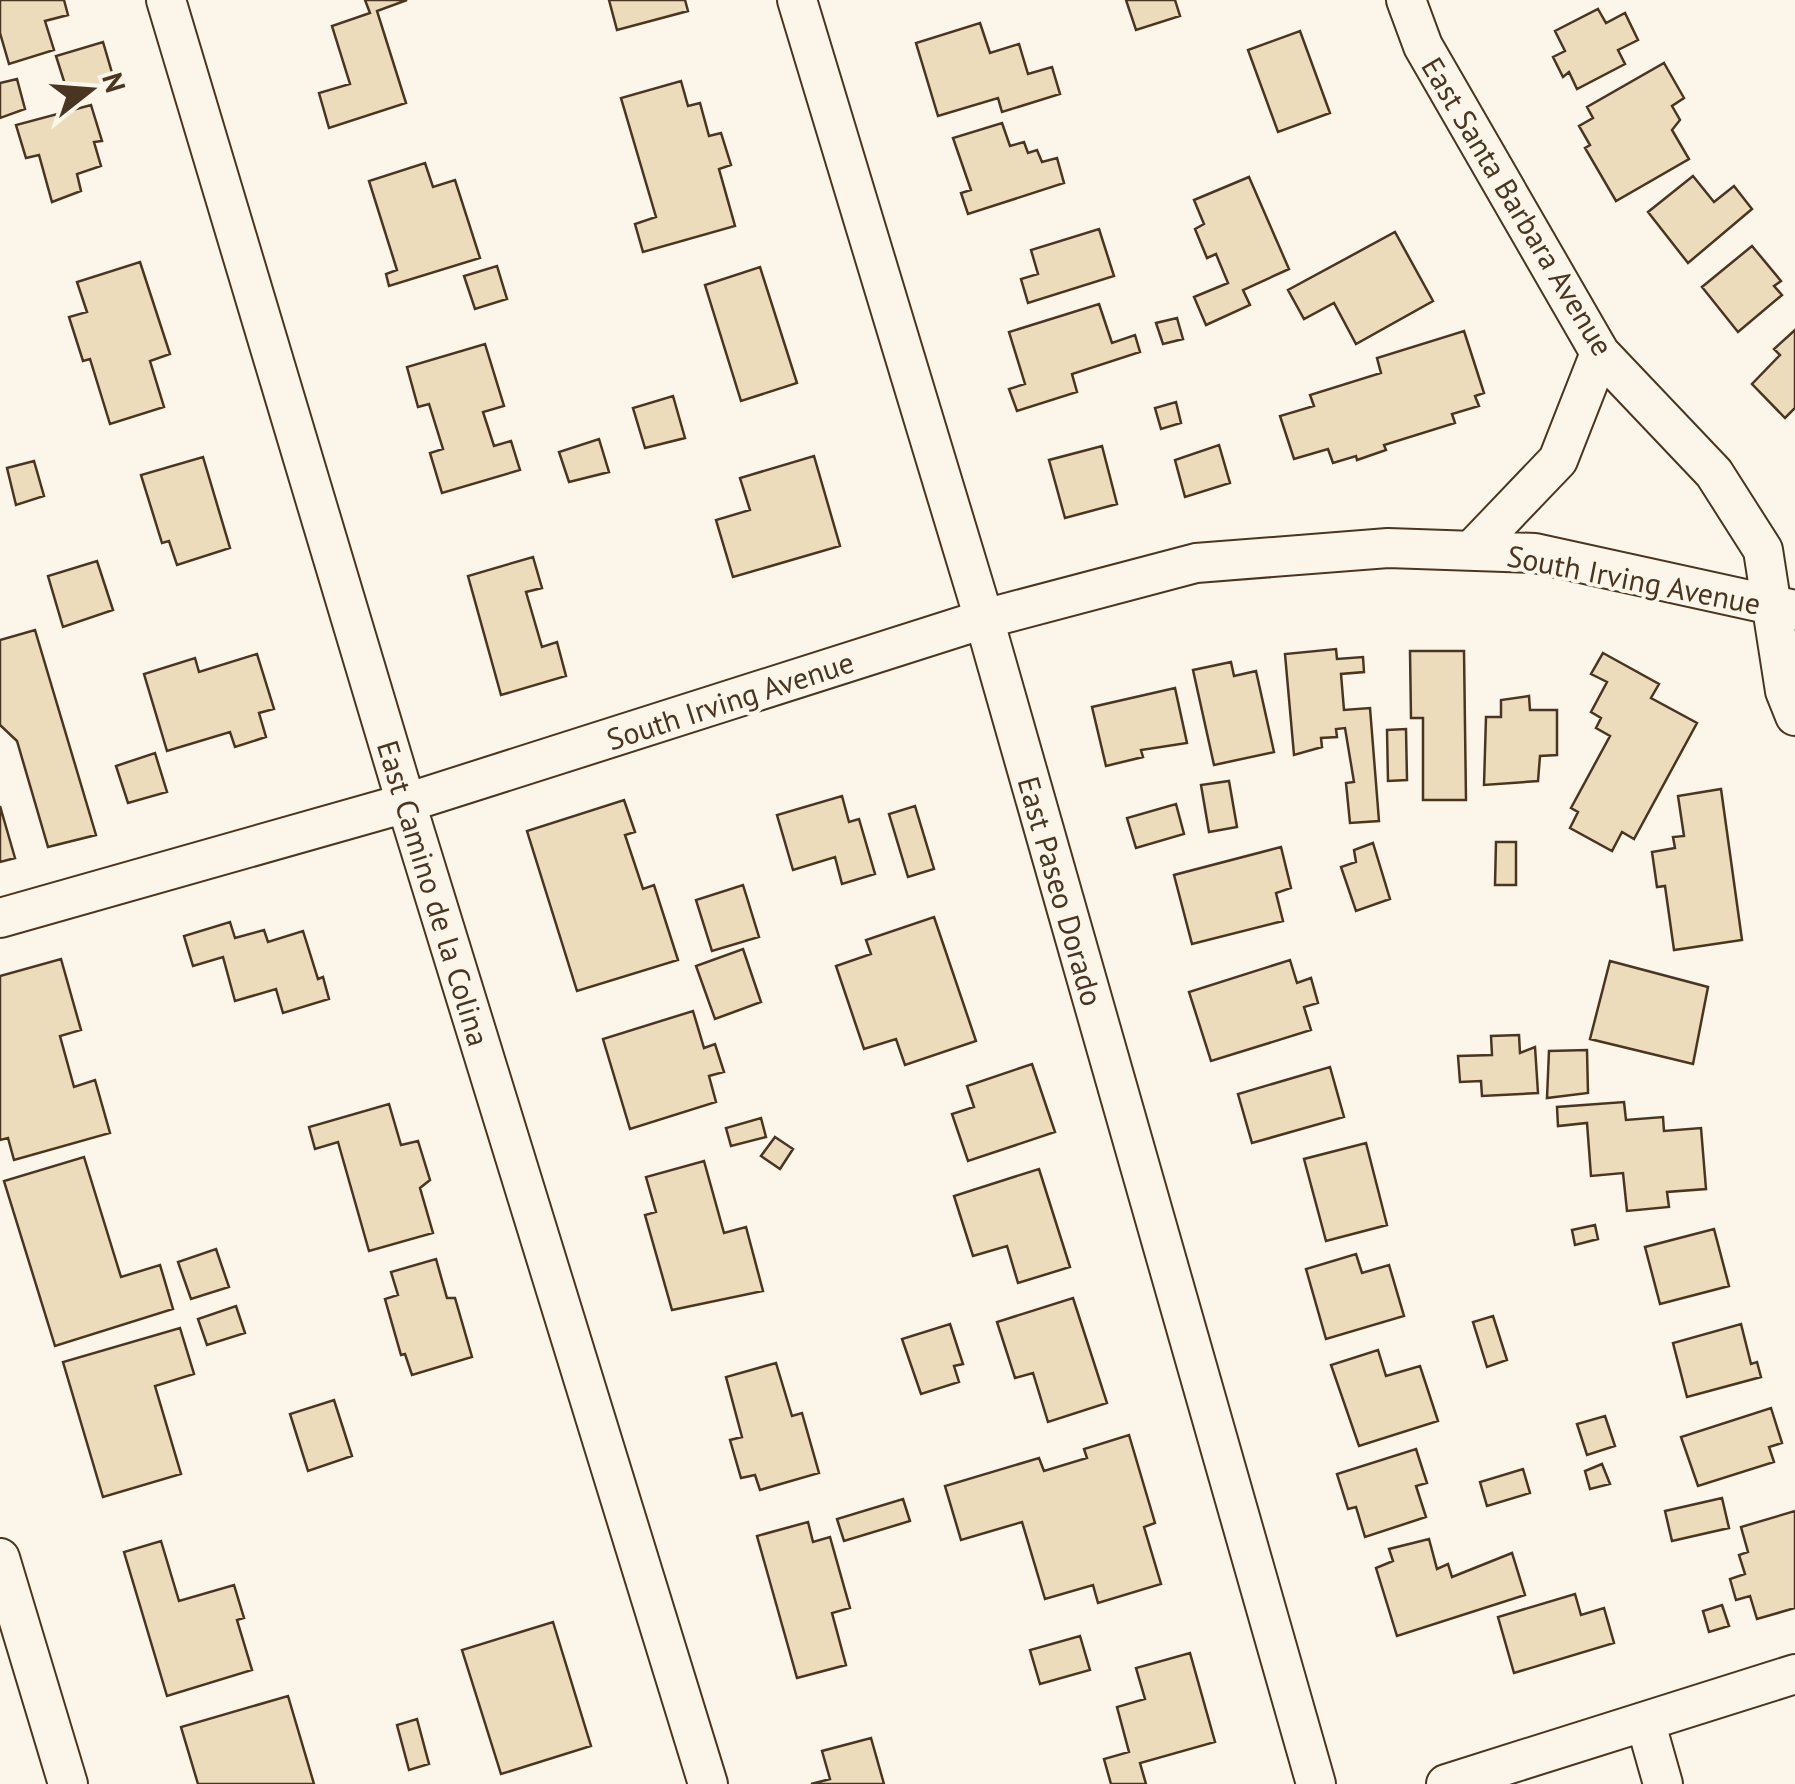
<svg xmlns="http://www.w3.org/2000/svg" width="1795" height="1784" font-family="'PT Sans',sans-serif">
<rect width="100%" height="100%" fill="#fbf6e9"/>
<!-- building -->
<path fill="#ecdcbc" stroke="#4a3520" stroke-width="2.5" d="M 0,0 L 64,0 L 68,15 L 45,21 L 54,50 L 9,64 L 0,33 Z
M 365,0 L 407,0 L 377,11 L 406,103 L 329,128 L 319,93 L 350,84 L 332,26 L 370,13 Z
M 609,0 L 685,0 L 688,11 L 617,30 Z
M 1126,0 L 1175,0 L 1180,16 L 1136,30 Z
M 1598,9 L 1606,23 L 1625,13 L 1638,40 L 1618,50 L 1625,64 L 1577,89 L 1569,72 L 1563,77 L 1553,57 L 1565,51 L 1555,31 Z
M 980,23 L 990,53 L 1019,44 L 1028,74 L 1052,67 L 1060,94 L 1002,112 L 998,98 L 938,116 L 916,43 Z
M 1300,31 L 1330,113 L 1278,132 L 1248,50 Z
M 103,42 L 115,83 L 69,97 L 56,56 Z
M 1664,63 L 1684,98 L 1672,106 L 1680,120 L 1672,130 L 1689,159 L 1616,201 L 1585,148 L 1590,145 L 1579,126 L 1593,118 L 1587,107 Z
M 17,79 L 25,109 L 0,118 L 0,83 Z
M 681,81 L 688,106 L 700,103 L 709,136 L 721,133 L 731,165 L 719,169 L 735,226 L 643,252 L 635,224 L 656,217 L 621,98 Z
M 91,105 L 102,141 L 94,142 L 101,166 L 77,174 L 81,191 L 52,202 L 39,155 L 26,158 L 16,125 Z
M 1002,123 L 1010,146 L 1024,142 L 1028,153 L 1037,150 L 1042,162 L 1057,158 L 1064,183 L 968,214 L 961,193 L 971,190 L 953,138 Z
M 425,163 L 433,187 L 455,180 L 480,258 L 389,286 L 386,274 L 397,270 L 369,181 Z
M 1693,176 L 1714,202 L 1734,186 L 1752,209 L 1688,263 L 1648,212 Z
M 1249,177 L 1289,269 L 1243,290 L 1250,305 L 1206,325 L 1194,297 L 1228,283 L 1216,254 L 1207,258 L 1195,229 L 1204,224 L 1194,200 Z
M 1099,229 L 1114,276 L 1028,303 L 1021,279 L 1038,274 L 1031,250 Z
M 1395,232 L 1433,301 L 1356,344 L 1334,303 L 1304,319 L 1288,290 Z
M 1752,246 L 1781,281 L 1774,286 L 1782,295 L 1738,332 L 1702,287 Z
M 140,262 L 170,354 L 150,361 L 164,407 L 110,424 L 90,359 L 83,361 L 69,317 L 87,312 L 77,282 Z
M 497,266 L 507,299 L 475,309 L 464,276 Z
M 760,267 L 797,383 L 741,401 L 705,285 Z
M 1099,304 L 1112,343 L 1135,335 L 1140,352 L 1072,374 L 1077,392 L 1017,411 L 1009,389 L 1025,384 L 1009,332 Z
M 1177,318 L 1183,339 L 1163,344 L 1156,323 Z
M 1795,330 L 1795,408 L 1785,418 L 1752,384 L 1780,355 L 1774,349 Z
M 1464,331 L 1484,393 L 1475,396 L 1479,406 L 1452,414 L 1455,423 L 1384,445 L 1386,450 L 1357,460 L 1356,456 L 1333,463 L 1328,449 L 1294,459 L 1280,416 L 1314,406 L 1310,395 L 1381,373 L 1377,358 Z
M 485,344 L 504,406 L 483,412 L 494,446 L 511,441 L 520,470 L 442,493 L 430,453 L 443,449 L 429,404 L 418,407 L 407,367 Z
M 673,396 L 685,438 L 645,448 L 633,408 Z
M 1176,402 L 1181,423 L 1161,429 L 1155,408 Z
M 599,439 L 609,472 L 569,482 L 559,452 Z
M 1219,445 L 1230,483 L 1185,497 L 1175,460 Z
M 1102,446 L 1117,504 L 1065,518 L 1049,460 Z
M 814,456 L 840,546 L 733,577 L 716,520 L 750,510 L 740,478 Z
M 203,457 L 230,548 L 177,565 L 169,541 L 162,543 L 141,475 Z
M 34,461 L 44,496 L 16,505 L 7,468 Z
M 533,557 L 542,588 L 526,592 L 542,647 L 557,642 L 566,676 L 501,695 L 468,576 Z
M 97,561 L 113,610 L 63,627 L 48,576 Z
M 35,630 L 96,835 L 48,847 L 17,741 L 0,725 L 0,640 Z
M 1336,649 L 1337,659 L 1363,657 L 1364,672 L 1341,674 L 1344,710 L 1370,708 L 1379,821 L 1350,823 L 1346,783 L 1354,782 L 1345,728 L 1336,729 L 1337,737 L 1321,738 L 1322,747 L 1294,755 L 1285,654 Z
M 1410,651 L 1464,651 L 1466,800 L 1423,800 L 1423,718 L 1411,718 Z
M 1603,653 L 1659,684 L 1651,698 L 1697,723 L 1634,839 L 1622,832 L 1612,851 L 1570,828 L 1578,812 L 1571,808 L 1610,736 L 1596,728 L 1601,718 L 1591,712 L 1607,682 L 1591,674 Z
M 257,654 L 274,709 L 259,713 L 266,737 L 235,747 L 230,732 L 167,751 L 144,674 L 195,658 L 199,672 Z
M 1231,662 L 1234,676 L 1256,671 L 1274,752 L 1214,765 L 1193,670 Z
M 1175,688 L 1187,743 L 1141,750 L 1143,757 L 1106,766 L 1092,707 Z
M 1529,696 L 1530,710 L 1557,710 L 1557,755 L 1540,756 L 1538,781 L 1484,785 L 1486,717 L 1501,717 L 1501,700 Z
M 1406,729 L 1407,780 L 1388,781 L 1387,730 Z
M 155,753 L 167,792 L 128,803 L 116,766 Z
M 1229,781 L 1237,827 L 1209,832 L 1201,785 Z
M 1721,789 L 1742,940 L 1674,950 L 1665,886 L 1657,887 L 1652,852 L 1675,848 L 1673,837 L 1684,836 L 1678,796 Z
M 842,796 L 849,822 L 859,819 L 875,874 L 842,884 L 835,857 L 793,870 L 777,815 Z
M 624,800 L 635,832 L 625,835 L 643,889 L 654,885 L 678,960 L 577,991 L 527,831 Z
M 1176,804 L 1184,834 L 1136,848 L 1127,818 Z
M 0,806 L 15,858 L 0,862 Z
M 915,806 L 934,869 L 908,877 L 889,814 Z
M 1496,842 L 1516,842 L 1516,885 L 1495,885 Z
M 1373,843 L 1390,899 L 1356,911 L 1341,867 L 1356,862 L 1354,850 Z
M 1281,847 L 1291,888 L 1276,893 L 1283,921 L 1192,944 L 1174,875 Z
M 743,885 L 759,937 L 712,951 L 696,900 Z
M 934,917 L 976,1041 L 905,1065 L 896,1039 L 864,1049 L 836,966 L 871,954 L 866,940 Z
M 230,922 L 235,938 L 264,930 L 268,942 L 303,931 L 318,979 L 323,977 L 329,999 L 283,1013 L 276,989 L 235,1001 L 223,957 L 193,966 L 184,936 Z
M 743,949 L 761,1002 L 715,1019 L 696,966 Z
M 61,959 L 81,1030 L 60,1036 L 74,1087 L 95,1080 L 110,1133 L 14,1160 L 8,1138 L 0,1140 L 0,976 Z
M 1290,960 L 1297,983 L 1311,978 L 1318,1003 L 1304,1007 L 1311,1030 L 1211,1061 L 1189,992 Z
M 1610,961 L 1708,987 L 1693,1064 L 1590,1039 Z
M 693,1011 L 704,1048 L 715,1044 L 724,1072 L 709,1076 L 716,1102 L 630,1129 L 603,1039 Z
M 1519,1035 L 1520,1053 L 1535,1047 L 1538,1093 L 1482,1096 L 1481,1081 L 1460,1082 L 1458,1056 L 1492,1055 L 1491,1036 Z
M 1587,1050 L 1588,1093 L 1547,1098 L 1549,1051 Z
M 1032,1064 L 1055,1132 L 968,1161 L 952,1114 L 974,1107 L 967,1086 Z
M 1330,1067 L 1344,1117 L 1252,1143 L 1238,1094 Z
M 1624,1102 L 1626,1120 L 1663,1117 L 1664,1131 L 1701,1128 L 1706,1189 L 1667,1192 L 1669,1207 L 1627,1211 L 1623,1173 L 1591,1176 L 1587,1123 L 1558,1126 L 1557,1107 Z
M 389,1104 L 401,1145 L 418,1141 L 430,1180 L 420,1188 L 433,1233 L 369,1251 L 338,1142 L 315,1149 L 309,1127 Z
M 761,1118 L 766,1137 L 731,1146 L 726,1128 Z
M 775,1137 L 793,1149 L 780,1169 L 761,1156 Z
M 1366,1143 L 1387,1225 L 1326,1241 L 1304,1159 Z
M 84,1157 L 121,1277 L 160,1265 L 173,1309 L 55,1346 L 4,1181 Z
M 704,1161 L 724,1233 L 746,1227 L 763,1291 L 672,1310 L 645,1215 L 656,1212 L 646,1177 Z
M 1039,1169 L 1070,1267 L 1018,1283 L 1007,1246 L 973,1256 L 954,1196 Z
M 1595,1225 L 1598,1239 L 1575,1245 L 1572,1230 Z
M 1714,1229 L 1729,1286 L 1660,1304 L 1645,1247 Z
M 216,1249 L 229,1287 L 191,1299 L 178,1262 Z
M 1356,1254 L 1362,1273 L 1389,1265 L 1404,1316 L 1326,1339 L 1306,1269 Z
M 436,1259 L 447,1298 L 455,1298 L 472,1357 L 412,1375 L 405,1354 L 401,1355 L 385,1299 L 398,1295 L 391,1272 Z
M 1073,1298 L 1107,1403 L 1048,1422 L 1033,1373 L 1015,1378 L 997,1322 Z
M 236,1306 L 245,1333 L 207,1345 L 198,1319 Z
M 1493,1316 L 1507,1360 L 1487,1367 L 1473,1322 Z
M 950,1324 L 963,1364 L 954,1366 L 959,1382 L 921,1394 L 902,1339 Z
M 1741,1324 L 1751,1364 L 1757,1362 L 1761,1377 L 1687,1397 L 1673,1343 Z
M 180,1328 L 194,1374 L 155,1386 L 181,1474 L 103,1497 L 63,1362 Z
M 1378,1350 L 1386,1376 L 1420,1366 L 1438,1421 L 1359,1446 L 1331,1365 Z
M 776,1363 L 792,1416 L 802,1413 L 819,1473 L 760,1490 L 755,1475 L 741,1478 L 730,1440 L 742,1437 L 726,1377 Z
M 334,1400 L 352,1456 L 308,1471 L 290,1414 Z
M 1771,1408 L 1782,1443 L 1769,1447 L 1774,1462 L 1698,1486 L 1681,1437 Z
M 1605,1416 L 1615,1446 L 1587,1455 L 1577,1424 Z
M 1129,1435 L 1155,1523 L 1144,1527 L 1161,1584 L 1098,1603 L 1093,1585 L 1045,1599 L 1022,1522 L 961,1540 L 945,1486 L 1039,1458 L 1044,1471 L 1087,1458 L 1084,1449 Z
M 1416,1449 L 1427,1483 L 1416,1486 L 1426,1517 L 1365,1537 L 1356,1507 L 1348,1509 L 1337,1474 Z
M 1602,1464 L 1610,1484 L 1590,1489 L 1585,1471 Z
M 1523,1469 L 1530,1493 L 1487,1506 L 1480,1482 Z
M 1722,1498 L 1729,1528 L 1672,1541 L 1665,1511 Z
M 903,1499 L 910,1521 L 844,1541 L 837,1519 Z
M 1795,1511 L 1795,1608 L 1757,1619 L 1750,1596 L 1736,1600 L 1730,1579 L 1745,1574 L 1739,1555 L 1748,1552 L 1741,1527 Z
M 808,1522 L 813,1542 L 830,1537 L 850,1608 L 832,1613 L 846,1665 L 797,1678 L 757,1536 Z
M 1429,1539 L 1437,1569 L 1448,1564 L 1452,1577 L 1512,1553 L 1525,1595 L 1397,1636 L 1376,1568 L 1393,1561 L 1389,1549 Z
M 161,1541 L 179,1601 L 234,1585 L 244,1618 L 237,1620 L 252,1670 L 167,1696 L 124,1552 Z
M 1575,1594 L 1581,1615 L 1604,1608 L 1614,1643 L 1514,1673 L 1498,1617 Z
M 1722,1605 L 1729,1626 L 1709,1632 L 1703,1611 Z
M 553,1622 L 591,1746 L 501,1774 L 462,1650 Z
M 1080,1636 L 1090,1670 L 1040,1684 L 1030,1650 Z
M 1190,1653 L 1215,1742 L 1140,1763 L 1146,1784 L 1111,1784 L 1104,1759 L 1129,1752 L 1117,1707 L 1145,1699 L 1136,1668 Z
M 288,1696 L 314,1784 L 198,1784 L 181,1727 Z
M 417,1719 L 429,1764 L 409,1770 L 397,1725 Z
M 871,1738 L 884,1784 L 811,1784 L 830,1779 L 822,1751 Z"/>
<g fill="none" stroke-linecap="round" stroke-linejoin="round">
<!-- minor casing -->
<g stroke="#4a3520" stroke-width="42">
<path id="minor" d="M 166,0 L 406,803 L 708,1784
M 797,0 L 984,619 L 1316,1784
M 1406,0 L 1423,46 L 1600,353 L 1714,473 L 1763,550 L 1785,691 L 1795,716
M 1472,550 L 1558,460 L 1600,353
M 0,918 L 406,803 L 984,619 L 1196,563 L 1388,548 L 1535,553 L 1795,610
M 0,1558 L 68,1784
M 1646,1724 L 1663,1784
M 1446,1784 L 1795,1674"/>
</g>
<!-- minor -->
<use href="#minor" stroke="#fbf6e9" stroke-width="38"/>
</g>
<g text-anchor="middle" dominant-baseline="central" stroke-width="8" stroke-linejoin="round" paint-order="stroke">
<!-- street labels -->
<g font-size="30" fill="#4a3520" stroke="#fbf6e9">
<text transform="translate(1518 206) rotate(59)">East Santa Barbara Avenue</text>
<text transform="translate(1634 579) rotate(11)">South Irving Avenue</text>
<text transform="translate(730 700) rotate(-18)">South Irving Avenue</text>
<text transform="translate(1061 891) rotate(74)">East Paseo Dorado</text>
<text transform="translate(434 893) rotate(73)">East Camino de la Colina</text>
</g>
</g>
<!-- north arrow -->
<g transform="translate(90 90) rotate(73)" stroke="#fbf6e9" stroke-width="8" paint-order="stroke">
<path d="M0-8L18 38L0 25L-18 38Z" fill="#4a3520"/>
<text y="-15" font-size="28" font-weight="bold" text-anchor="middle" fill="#4a3520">N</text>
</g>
</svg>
